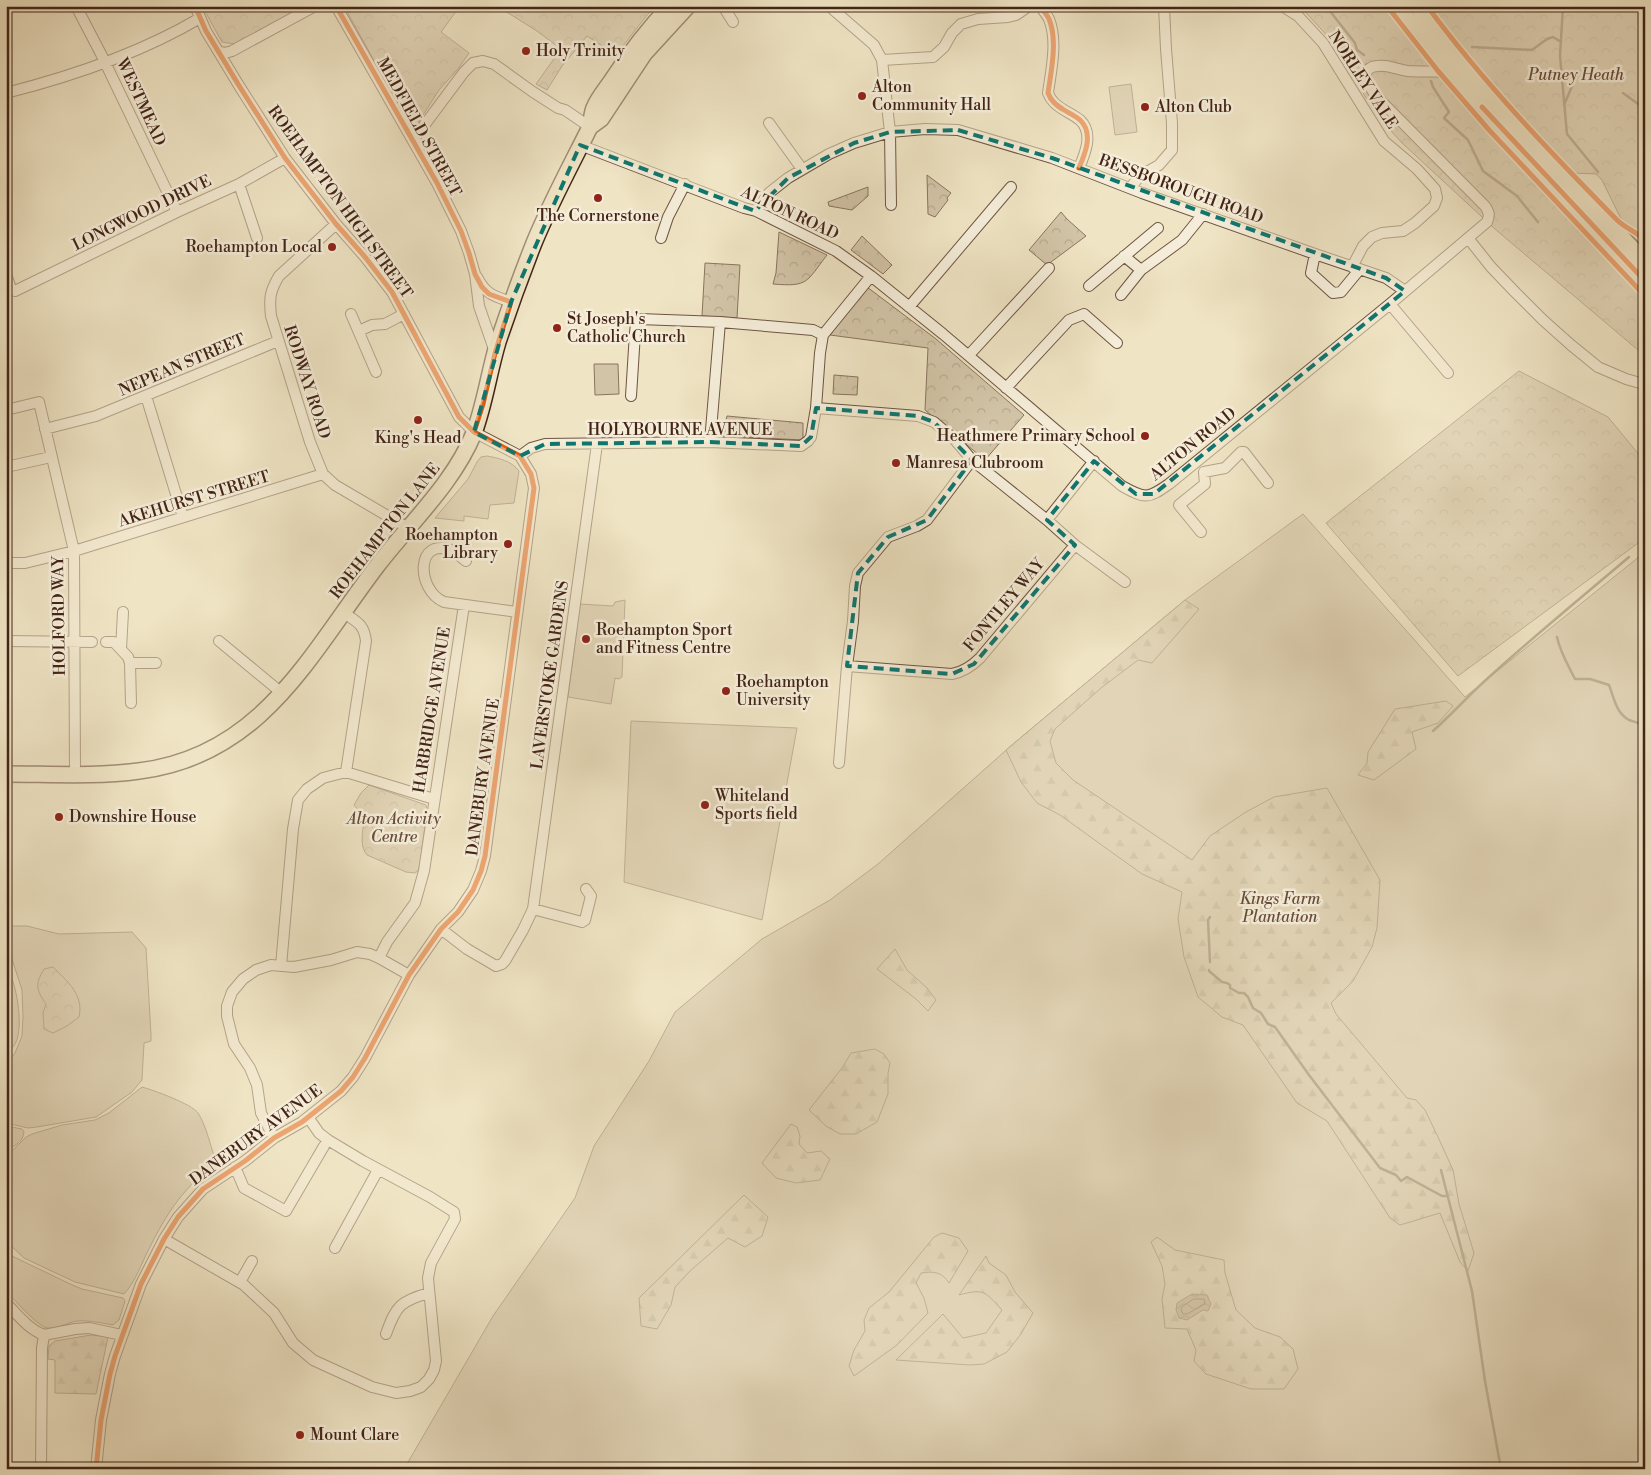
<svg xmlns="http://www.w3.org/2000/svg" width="1651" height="1475" font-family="'Libre Bodoni',serif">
<defs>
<pattern id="forest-firs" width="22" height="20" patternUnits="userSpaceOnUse" patternTransform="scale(1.25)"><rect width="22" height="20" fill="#d2c4a7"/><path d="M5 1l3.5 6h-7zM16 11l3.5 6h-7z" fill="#b6a88f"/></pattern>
<pattern id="park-crowns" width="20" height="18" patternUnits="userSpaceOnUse" patternTransform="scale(1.25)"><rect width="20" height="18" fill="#d2c4a7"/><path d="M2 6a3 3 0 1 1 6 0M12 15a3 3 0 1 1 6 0" fill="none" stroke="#b6a88f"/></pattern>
<pattern id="water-waves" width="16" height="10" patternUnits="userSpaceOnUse" patternTransform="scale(1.25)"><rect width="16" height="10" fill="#b5a389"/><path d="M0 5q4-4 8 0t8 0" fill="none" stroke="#95856f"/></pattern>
</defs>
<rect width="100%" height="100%" fill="#efe4c4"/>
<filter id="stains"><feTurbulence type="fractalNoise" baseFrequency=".004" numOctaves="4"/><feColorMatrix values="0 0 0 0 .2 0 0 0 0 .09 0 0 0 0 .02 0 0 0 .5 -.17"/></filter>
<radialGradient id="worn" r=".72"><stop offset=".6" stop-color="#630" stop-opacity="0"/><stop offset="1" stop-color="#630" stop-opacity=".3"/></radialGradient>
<!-- grass -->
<path fill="#d2c4a7" stroke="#8a745f" d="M 1131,84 L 1137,132 L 1115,135 L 1109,87 Z
M 594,364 L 618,364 L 619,394 L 595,395 Z
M 487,456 C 498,458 512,461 519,471 L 514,503 L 490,505 L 488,519 L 464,516 L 464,521 L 435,518 L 468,479 L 477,462 L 481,457 Z
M 1303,514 L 1465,697 L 1645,552 L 1645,1469 L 404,1469 L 493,1316 L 575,1198 L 594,1146 L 649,1061 L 675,1012 L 762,939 L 830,900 L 878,864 L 1013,744 L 1185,600 Z
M 625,600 L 622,677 L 619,679 L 615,678 L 611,704 L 568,697 L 580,604 L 613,606 L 615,602 Z
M 631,721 L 797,728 L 762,920 L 624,882 Z
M 6,926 L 27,926 L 59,934 L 132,932 L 146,948 L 151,1035 L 151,1041 L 144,1043 L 142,1080 L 132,1092 L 96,1117 L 37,1127 L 28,1128 L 6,1123 L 6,1065 L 15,1053 L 22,1036 L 23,1016 L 22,990 L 12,959 L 6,953 Z
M 10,974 C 17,988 24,1029 15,1044 C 14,1047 10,1050 7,1052 L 6,978 Z
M 142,1087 C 153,1090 192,1104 198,1113 C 207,1127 210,1146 216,1161 L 215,1166 C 181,1187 162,1222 145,1257 C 139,1270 134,1283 124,1294 L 75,1282 L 24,1258 L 6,1241 L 6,1161 L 12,1151 L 26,1137 L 32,1134 L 62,1125 L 95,1120 L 109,1113 Z
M 6,1126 L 22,1129 L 24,1132 C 23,1141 16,1146 7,1149 Z
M 12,1256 L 68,1283 L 82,1289 L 123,1298 L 125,1301 L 119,1320 L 113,1325 C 101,1323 89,1320 77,1321 C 68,1322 56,1330 47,1328 C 36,1325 15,1300 6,1291 L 6,1257 Z"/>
<!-- forest -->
<path fill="url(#forest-firs)" stroke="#8a745f" d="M 1185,600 L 1199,609 L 1152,663 L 1138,660 L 1101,688 L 1055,729 L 1050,741 L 1056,763 L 1073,780 L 1192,860 L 1210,836 L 1246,812 L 1274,797 L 1327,788 L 1380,880 L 1377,928 L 1372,947 L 1353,981 L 1331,1003 L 1336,1014 L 1407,1098 L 1416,1100 L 1425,1110 L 1438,1137 L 1453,1170 L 1459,1204 L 1474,1253 L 1468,1271 L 1460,1262 L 1440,1213 L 1400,1225 L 1390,1218 L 1327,1121 L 1297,1103 L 1243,1025 L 1222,1017 L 1198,997 L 1184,957 L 1178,919 L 1182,892 L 1142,874 L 1060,815 L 1037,803 L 1021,782 L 1006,750 Z
M 1446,701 L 1453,706 L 1438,723 L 1412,732 L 1416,749 L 1374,780 L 1358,775 L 1367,763 L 1368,752 L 1395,709 Z
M 895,949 L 907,970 L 927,988 L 936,1000 L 928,1011 L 916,999 L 877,969 Z
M 875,1049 L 884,1054 L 890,1063 L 888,1073 L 888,1094 L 877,1122 L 856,1134 L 840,1134 L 826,1126 L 809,1110 L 842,1068 L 851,1053 Z
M 791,1124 L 797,1127 L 800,1136 L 799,1144 L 807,1153 L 821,1151 L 830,1159 L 820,1180 L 796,1183 L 776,1178 L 762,1163 Z
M 744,1195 L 768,1217 L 762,1236 L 745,1247 L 728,1238 L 690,1271 L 675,1287 L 671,1305 L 657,1329 L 641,1326 L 639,1298 Z
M 942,1233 L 959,1238 L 968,1251 L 949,1283 C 942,1272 934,1271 921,1273 L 916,1283 L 924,1298 L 928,1313 L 897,1345 L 854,1376 L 849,1366 L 854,1350 L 865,1331 L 864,1320 L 869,1308 L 889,1292 L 934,1237 Z
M 1157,1237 L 1175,1250 L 1224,1260 L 1225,1273 L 1236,1310 L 1255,1328 L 1280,1337 L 1293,1349 L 1298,1369 L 1284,1389 L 1251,1389 L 1206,1374 L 1194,1361 L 1196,1350 L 1187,1329 L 1165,1328 L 1162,1299 L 1165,1284 L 1162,1266 L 1151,1242 Z
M 986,1256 L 989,1263 L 1006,1275 L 1015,1292 L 1033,1313 L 1021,1334 L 1007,1352 L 984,1364 L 970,1365 L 896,1360 L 943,1314 L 963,1338 L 986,1333 L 1002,1310 C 985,1292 985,1288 959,1295 Z
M 91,1335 L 108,1337 L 96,1394 L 55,1393 L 55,1360 L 48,1359 L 49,1346 L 55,1341 Z"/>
<!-- park -->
<path fill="url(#park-crowns)" stroke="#8a745f" d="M 202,6 L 303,6 L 304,7 L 234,44 L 222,42 Z
M 344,6 L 460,6 L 441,32 L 469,53 L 458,69 L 439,90 L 416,126 L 410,126 Z
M 497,6 L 656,6 L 647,15 L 616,55 L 587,36 L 562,66 L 547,90 L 536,84 L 561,49 L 537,31 Z
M 1300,6 L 1384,6 C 1450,96 1529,173 1603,256 L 1623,223 L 1602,180 L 1596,174 L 1573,173 L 1464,52 L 1428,6 L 1645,6 L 1645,356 L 1495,229 L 1402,143 L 1383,122 L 1366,98 L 1343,57 L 1331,40 Z
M 927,175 L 951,193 L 947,198 L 948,200 L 935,217 L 928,214 Z
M 868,187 L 868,196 L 852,210 L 829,206 L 828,202 Z
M 1061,212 L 1067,219 L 1086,236 L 1047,265 L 1029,250 Z
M 779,232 L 827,255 C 806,282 809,287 773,284 L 776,273 Z
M 862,236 L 892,265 L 883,274 L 851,250 Z
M 705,263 L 740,265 L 737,318 L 702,316 Z
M 867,287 L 936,339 L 1024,415 L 985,460 L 925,410 L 928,348 L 830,335 Z
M 1519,371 L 1608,417 L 1645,462 L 1645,538 L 1458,676 L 1326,523 Z
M 834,375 L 858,377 L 857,395 L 833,394 Z
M 727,416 L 803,423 L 803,440 L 722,436 Z
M 369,785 L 426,805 L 427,810 L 420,864 L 418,871 L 415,873 L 406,872 L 367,855 C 358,845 364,826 365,814 L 359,811 L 354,805 L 361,793 Z
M 53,967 C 68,982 84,995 79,1017 L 67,1026 L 53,1033 L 44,1029 L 43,1013 L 46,1004 C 36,990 35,984 44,969 Z"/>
<!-- water -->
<path fill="url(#water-waves)" stroke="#87715b" d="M 1192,1294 L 1207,1295 L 1211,1304 L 1208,1311 L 1203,1310 L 1187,1320 L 1179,1318 L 1176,1310 L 1177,1303 Z"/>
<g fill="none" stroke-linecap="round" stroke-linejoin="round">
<!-- shore -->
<path stroke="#7c6450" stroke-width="1" d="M 1194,1299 L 1204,1299 L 1205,1304 L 1187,1314 L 1183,1314 L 1181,1310 L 1182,1307 Z"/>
<!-- stream -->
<path stroke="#87715b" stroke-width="2.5" d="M 1326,6 L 1355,43 L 1357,50 L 1364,55
M 1563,6 L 1560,56 L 1567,134 L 1598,172
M 1472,47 L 1532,50 L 1547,39 L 1553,37 L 1561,42
M 1431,81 L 1433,87 L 1449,112 L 1444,118 L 1468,140 L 1483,171 L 1517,196 L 1538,222
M 1623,93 L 1645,109
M 1564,105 L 1576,77
M 1557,637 C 1560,652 1568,665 1575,679 L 1590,679 L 1609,685 C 1614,698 1616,713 1629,720 C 1634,722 1640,723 1645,726
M 1433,731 C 1452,714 1469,695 1488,678 C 1534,636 1582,597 1629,557
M 1210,962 L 1208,920 L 1210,917
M 1209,970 L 1209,971 L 1222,982 L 1227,983 L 1230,985 L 1230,988 L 1239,993 L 1244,993 L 1248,997 L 1253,1008 L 1261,1013 L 1268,1024 L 1275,1027 L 1309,1075 L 1380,1168 L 1396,1175 L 1401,1181 L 1407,1177 L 1442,1196 L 1448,1196
M 1441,1170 L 1472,1291 L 1485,1381 L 1501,1469"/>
<!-- minor casing -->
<g stroke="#6e5542" stroke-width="12">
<path id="minor" d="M 76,6 L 101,54 L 177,212
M 336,6 L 437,183 L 461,231 L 469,253 L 475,274 L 479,306 L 495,352
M 723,6 L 733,22
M 829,6 L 874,45 L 882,60 L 890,132 L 891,205
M 1040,6 C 1043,10 1047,15 1049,19 C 1058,41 1051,71 1048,93 C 1051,101 1056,105 1064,110 C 1069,113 1075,116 1080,120 C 1094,133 1085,154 1079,168
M 1282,6 L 1298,16 L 1323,43 L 1384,141 L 1417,169 L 1435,189 L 1437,198 L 1434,206 L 1415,223 L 1403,231 L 1382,233 L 1372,237 L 1363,246 L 1352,267
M 220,52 L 225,53 L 232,51 L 315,6
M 882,60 L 933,57 L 944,47 L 952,33 L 961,24 L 978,19 L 1008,17 L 1016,15 L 1029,6
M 6,93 C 73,76 141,53 200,18
M 769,123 L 802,169
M 414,142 L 417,135 L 464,72 L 473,63 L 483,61 L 494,64 L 533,92 L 558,108 L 565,110 L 590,127
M 580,145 L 744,208 L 756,211 L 836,251 L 871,276 L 943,334 L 1122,486 C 1145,499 1148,499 1169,484 L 1390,304 L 1487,222 C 1490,215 1489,212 1485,206 L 1378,98 C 1367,85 1355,64 1385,66 C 1393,67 1400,70 1408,71 C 1422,72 1437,71 1451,72
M 239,184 L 257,238
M 1130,188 L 1140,176 L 1159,165 L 1172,150 L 1172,123 L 1166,49 L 1164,6
M 756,211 L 769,193 L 788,178 L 829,154 L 854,143 L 890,132 L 925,129 L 958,130 L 1052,158 L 1142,193 L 1315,254 L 1386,278 L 1405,291
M 336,224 L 279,276 C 270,291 269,298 271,316 L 310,442 L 323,474 L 335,485 L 408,528
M 661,238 L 668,217 L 685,184
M 1468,238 L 1491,267 L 1514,291 L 1543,320 L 1571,345 L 1598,367 L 1626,379 L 1640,383 L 1645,381
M 1315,254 L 1311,273 L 1333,293 L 1341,292 L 1360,269
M 1124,256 L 1141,270
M 6,274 L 11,289 L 15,291 L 177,212 L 239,184 L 285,158
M 477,277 C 486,295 494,296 511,302
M 1089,286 L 1158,228
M 1121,295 L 1141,270 L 1182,240 L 1203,214
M 1390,304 L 1448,373
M 909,307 L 1011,187
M 351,314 L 376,372
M 359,331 L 372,325 L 385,324 L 404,314
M 969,355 L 1049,268
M 1006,388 L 1069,320 L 1084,314 L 1117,343
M 146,396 L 183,517
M 631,396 L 635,333 L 636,323 L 639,319 L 720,322 L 813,330 L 823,335
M 816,408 L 918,416 L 934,422 L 955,440 L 972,460 L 1047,520 L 1094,461
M 6,410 L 39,402 L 74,551 L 75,774
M 45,429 L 96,416 L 278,341
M 710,442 L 720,322
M 520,456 L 531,448 L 545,444 L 710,442 L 801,446 L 808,441 L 811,437 L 816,408 L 820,353 L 823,335 L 871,276
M 972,460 L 927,520 L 917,526 L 888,537 L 858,573 L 855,586 L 853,621 L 847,666 L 952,674 C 963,672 972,666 980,658 L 1075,545
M 6,467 L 51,457
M 1047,520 L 1075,545 L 1125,582
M 1201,532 L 1179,505 L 1205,484 L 1204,472 L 1225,468 L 1241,452 L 1244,452 L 1268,483
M 466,561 C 462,558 457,553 453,551 C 415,535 416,590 444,602 L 517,612
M 6,563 L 25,563 L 74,551 L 323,474
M 344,613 C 357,622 364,624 366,641 L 346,772
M 6,641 L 92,642
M 219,641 L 283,694
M 106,642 L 114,642 L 128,657 L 130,663 L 156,663
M 121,649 L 123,612
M 130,663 L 131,703
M 839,763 L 847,666
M 533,909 L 582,922 L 585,920 L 591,896 L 586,889
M 441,929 L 467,949 L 496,966 L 502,964 L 505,961 L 523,930 L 533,909 L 597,444
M 379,958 L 387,942 L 415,903 L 424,871 L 464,605
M 281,966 L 293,829 L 298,800 L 307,789 L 323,778 L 346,772 L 434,799
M 274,1138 L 261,1113 L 257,1085 L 250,1068 L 234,1044 L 227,1016 L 227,1006 L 232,992 L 243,979 L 256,970 L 271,965 L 294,967 L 331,960 L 357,952 L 370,954 L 379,958 L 409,975
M 235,1167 L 244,1188 L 286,1211 L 324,1146
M 164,1239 L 244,1285 L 274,1313 L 293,1343 L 313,1360 L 372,1387 L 396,1393 L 410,1391 L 421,1387 L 429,1379 L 434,1370 L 436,1361 L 428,1278 L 431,1263 L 455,1219 L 454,1212 L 430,1197 L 363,1161 L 328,1140 L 319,1133 L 308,1117
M 335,1248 L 378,1170
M 240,1282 L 252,1261
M 6,1303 C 18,1315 28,1329 44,1335
M 386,1334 C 396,1306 400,1301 429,1293
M 41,1469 L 42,1348 L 44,1335 L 75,1329 L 89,1328 L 122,1335
M 96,1469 L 101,1420 L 110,1374 L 115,1356 L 141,1284 L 164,1239 L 178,1217 L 203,1189 L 245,1161 L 274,1138 L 302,1122 L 341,1091 L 353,1077 L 365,1058 L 409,975 L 441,929 L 458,912 L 473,890 L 481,871 L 485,856 L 534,488 L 531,474 L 520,456 L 474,432 L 459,417 L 392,292 L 365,257 L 336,224 L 285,158 L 238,84 L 206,31 L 195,6"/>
</g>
<!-- highway casing -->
<g stroke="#432517" stroke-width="18">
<path id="highway" d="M 1397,6 L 1482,107 L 1645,281
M 1417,6 L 1475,80 L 1645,262
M 590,127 L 601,119 L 644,54 L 688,6
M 6,774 C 50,774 95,777 139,771 C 262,756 310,654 377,566 C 410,523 453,484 474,433 C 485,403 489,372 498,342 C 509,309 521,276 534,243 C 550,204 570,167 589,129 C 592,122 591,115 594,108 C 598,98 606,89 612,80 C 629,54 648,29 670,6"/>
</g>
<!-- minor -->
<use href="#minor" stroke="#f5edd9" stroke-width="10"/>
<!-- highway -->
<use href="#highway" stroke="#efe4c4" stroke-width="15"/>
<!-- cycleway casing -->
<g stroke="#f5edd9" stroke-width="8">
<path id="cycleway" d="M 336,6 L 437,183 L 461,231 L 469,253 L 475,274 L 482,287 L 489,294 L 511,302 L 495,353 L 483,404 L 474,432
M 1040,6 C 1043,10 1047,15 1049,19 C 1058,41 1051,71 1048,93 C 1051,101 1056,105 1064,110 C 1069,113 1075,116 1080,120 C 1094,133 1085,154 1079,168
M 1387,6 L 1438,71 L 1489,130 L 1645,296
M 1427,6 C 1484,83 1550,152 1617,220 C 1625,228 1637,232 1645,240
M 1482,107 L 1645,281
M 96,1469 L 101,1420 L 110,1374 L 115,1356 L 141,1284 L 164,1239 L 178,1217 L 203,1189 L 245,1161 L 274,1138 L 302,1122 L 341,1091 L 353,1077 L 365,1058 L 409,975 L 441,929 L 458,912 L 473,890 L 481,871 L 485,856 L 534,488 L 531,474 L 520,456 L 474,432 L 459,417 L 392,292 L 365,257 L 336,224 L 285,158 L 238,84 L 206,31 L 195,6"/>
</g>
<!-- cycleway -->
<use href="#cycleway" stroke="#e8590c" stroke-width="5"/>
</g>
<!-- marked area -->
<path d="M0 0H1651V1475H0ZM 958,130 L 1052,158 L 1386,278 L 1405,291 L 1154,494 L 1136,494 L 1094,461 L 1047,520 L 1075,545 L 974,664 L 952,674 L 847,666 L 858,573 L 888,537 L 927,520 L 972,460 L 934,422 L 918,416 L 816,408 L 811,437 L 801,446 L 710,442 L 545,444 L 520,456 L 474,432 L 511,302 L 580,145 L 755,211 L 788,178 L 854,143 L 890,132 Z" fill="#efe4c4" fill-opacity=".55" fill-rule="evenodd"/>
<path fill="none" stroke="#0f766e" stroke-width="4" stroke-dasharray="10 6" stroke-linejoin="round" d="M 958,130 L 1052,158 L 1386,278 L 1405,291 L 1154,494 L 1136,494 L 1094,461 L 1047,520 L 1075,545 L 974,664 L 952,674 L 847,666 L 858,573 L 888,537 L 927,520 L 972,460 L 934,422 L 918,416 L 816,408 L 811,437 L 801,446 L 710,442 L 545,444 L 520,456 L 474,432 L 511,302 L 580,145 L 755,211 L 788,178 L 854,143 L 890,132 Z"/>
<!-- markers -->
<g fill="#8f2418" stroke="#f5edd9" stroke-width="2">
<circle cx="526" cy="51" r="5"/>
<circle cx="862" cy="96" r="5"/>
<circle cx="1145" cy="107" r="5"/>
<circle cx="598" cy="198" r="5"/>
<circle cx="332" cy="247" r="5"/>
<circle cx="557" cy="328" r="5"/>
<circle cx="418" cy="420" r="5"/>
<circle cx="1145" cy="436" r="5"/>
<circle cx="896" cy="463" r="5"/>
<circle cx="508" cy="544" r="5"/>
<circle cx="586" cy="639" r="5"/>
<circle cx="726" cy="691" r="5"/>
<circle cx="705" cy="805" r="5"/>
<circle cx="59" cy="817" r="5"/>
<circle cx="300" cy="1435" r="5"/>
</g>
<g text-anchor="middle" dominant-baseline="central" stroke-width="5" stroke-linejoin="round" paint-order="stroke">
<!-- poi labels -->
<g font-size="16" fill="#432517" stroke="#f5edd9" text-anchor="start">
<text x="536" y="51">Holy Trinity</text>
<text x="872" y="87">Alton<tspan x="872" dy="18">Community Hall</tspan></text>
<text x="1155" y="107">Alton Club</text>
<text x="598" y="216" text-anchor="middle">The Cornerstone</text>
<text x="322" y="247" text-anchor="end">Roehampton Local</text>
<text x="567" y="319">St Joseph's<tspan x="567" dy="18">Catholic Church</tspan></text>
<text x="1135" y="436" text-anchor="end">Heathmere Primary School</text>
<text x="418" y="438" text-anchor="middle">King's Head</text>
<text x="906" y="463">Manresa Clubroom</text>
<text x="498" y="535" text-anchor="end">Roehampton<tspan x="498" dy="18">Library</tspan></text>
<text x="596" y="630">Roehampton Sport<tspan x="596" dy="18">and Fitness Centre</tspan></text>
<text x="736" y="682">Roehampton<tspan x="736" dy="18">University</tspan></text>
<text x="715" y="796">Whiteland<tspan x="715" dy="18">Sports field</tspan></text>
<text x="69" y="817">Downshire House</text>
<text x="310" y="1435">Mount Clare</text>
</g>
<!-- park labels -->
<g font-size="16" font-style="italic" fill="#674d3b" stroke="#f5edd9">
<text x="1576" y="75">Putney Heath</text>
<text x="394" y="819">Alton Activity<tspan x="394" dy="18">Centre</tspan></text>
<text x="1280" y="899">Kings Farm<tspan x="1280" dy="18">Plantation</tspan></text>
</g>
<!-- street labels -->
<g font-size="16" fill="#432517" stroke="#f5edd9">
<text transform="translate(1363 80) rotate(57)">NORLEY VALE</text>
<text transform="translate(141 102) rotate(65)">WESTMEAD</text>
<text transform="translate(419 127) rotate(61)">MEDFIELD STREET</text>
<text transform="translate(1181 189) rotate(20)">BESSBOROUGH ROAD</text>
<text transform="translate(340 202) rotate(54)">ROEHAMPTON HIGH STREET</text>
<text transform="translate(142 213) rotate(-26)">LONGWOOD DRIVE</text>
<text transform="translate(790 213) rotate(25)">ALTON ROAD</text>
<text transform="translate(182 365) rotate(-23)">NEPEAN STREET</text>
<text transform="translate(307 382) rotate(72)">RODWAY ROAD</text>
<text x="680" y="430">HOLYBOURNE AVENUE</text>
<text transform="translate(1193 444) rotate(-39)">ALTON ROAD</text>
<text transform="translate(194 499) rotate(-17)">AKEHURST STREET</text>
<text transform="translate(385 531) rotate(-52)">ROEHAMPTON LANE</text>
<text transform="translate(1004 605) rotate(-50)">FONTLEY WAY</text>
<text transform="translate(59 616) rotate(-91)">HOLFORD WAY</text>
<text transform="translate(550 675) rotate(-82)">LAVERSTOKE GARDENS</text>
<text transform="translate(432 710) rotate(-81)">HARBRIDGE AVENUE</text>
<text transform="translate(483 777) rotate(-82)">DANEBURY AVENUE</text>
<text transform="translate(256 1135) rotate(-36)">DANEBURY AVENUE</text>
</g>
</g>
<!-- margin -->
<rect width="1651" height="1475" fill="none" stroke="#efe4c4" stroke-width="25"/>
<rect x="8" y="8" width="1636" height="1460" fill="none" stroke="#432517" stroke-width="2.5"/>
<rect x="12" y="12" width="1626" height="1450" fill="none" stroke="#432517"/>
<rect width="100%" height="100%" filter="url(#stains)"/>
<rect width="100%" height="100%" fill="url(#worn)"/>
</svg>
